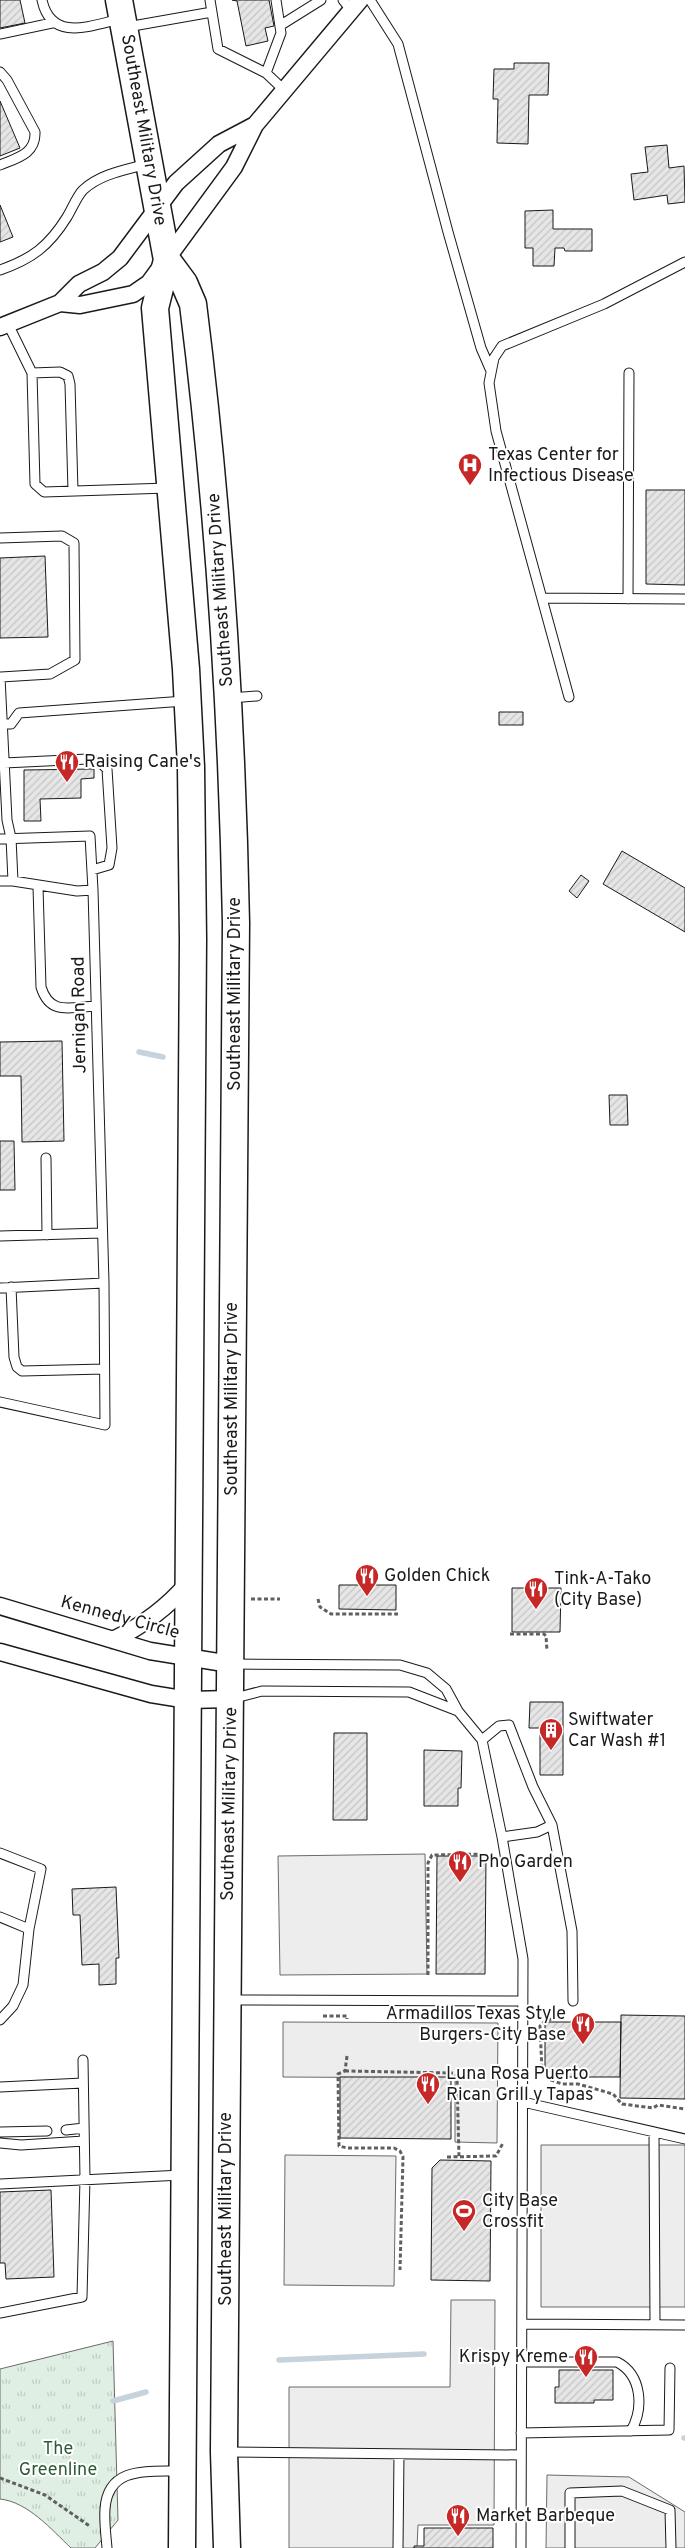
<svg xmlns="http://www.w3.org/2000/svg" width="685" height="2548" font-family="Overpass,sans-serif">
<defs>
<pattern id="park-tufts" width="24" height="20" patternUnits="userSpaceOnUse" patternTransform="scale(1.25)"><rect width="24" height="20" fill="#e0efe3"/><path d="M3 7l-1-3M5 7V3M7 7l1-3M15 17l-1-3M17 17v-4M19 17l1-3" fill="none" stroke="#c0ccc2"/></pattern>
<pattern id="building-hatch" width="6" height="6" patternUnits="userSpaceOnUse" patternTransform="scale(1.25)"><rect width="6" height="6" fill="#e6e6e6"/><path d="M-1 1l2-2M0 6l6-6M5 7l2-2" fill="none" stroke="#c5c5c5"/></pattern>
</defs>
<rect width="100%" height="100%" fill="#fff"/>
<!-- park -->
<path fill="url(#park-tufts)" stroke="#6a6a6a" d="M 113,2341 L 118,2520 L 95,2548 L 71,2548 C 52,2530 28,2502 0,2499 L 0,2369 Z"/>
<!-- parking -->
<path fill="#ededed" stroke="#6a6a6a" d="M 425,1854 L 427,1974 L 280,1975 L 278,1856 Z
M 283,2022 L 498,2023 L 497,2143 L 455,2142 L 455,2078 L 283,2077 Z
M 541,2145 L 685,2145 L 685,2307 L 541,2307 Z
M 285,2155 L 396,2156 L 394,2286 L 284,2285 Z
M 451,2300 L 495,2300 L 494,2525 L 418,2525 L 417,2548 L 289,2548 L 289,2387 L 450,2387 Z
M 547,2475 L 629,2477 L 685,2512 L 685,2548 L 546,2548 Z"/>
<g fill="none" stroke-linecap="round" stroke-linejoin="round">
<!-- stream -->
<path stroke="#c6d2dc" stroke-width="5.5" d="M 139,1052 L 163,1057
M 279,2360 L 424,2354
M 113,2401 L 146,2392
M 684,2438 L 685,2438"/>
</g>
<!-- building -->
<path fill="url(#building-hatch)" stroke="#1a1a1a" d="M 0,0 L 20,0 L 25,23 L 0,28 Z
M 232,0 L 269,0 L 274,26 L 265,28 L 268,41 L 246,46 L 237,1 Z
M 514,63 L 549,63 L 548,95 L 529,95 L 528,144 L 497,143 L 498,99 L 493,99 L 494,69 L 514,69 Z
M 0,101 L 20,148 L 0,156 Z
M 667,145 L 669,168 L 684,166 L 685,202 L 668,204 L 667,195 L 634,200 L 631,174 L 648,172 L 645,147 Z
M 0,205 L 13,237 L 0,242 Z
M 553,210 L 553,229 L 592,229 L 592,251 L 565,251 L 564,248 L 555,248 L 554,266 L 533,266 L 533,248 L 525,248 L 525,211 Z
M 646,490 L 685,490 L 685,585 L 646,584 Z
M 45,556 L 48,637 L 0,638 L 0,558 Z
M 499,712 L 523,712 L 523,725 L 499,725 Z
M 94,769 L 94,778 L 81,779 L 81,798 L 40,799 L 41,821 L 24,821 L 24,770 Z
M 622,851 L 685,888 L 685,932 L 603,884 Z
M 581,875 L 589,881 L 577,898 L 569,891 Z
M 62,1041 L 64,1141 L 22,1142 L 21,1076 L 0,1076 L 0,1042 Z
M 609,1095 L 627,1095 L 628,1125 L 610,1125 Z
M 0,1141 L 14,1141 L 15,1190 L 0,1190 Z
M 339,1585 L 396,1585 L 396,1610 L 339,1609 Z
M 512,1588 L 561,1588 L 560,1632 L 512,1632 Z
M 530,1702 L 563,1702 L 563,1775 L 540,1775 L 540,1728 L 529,1728 Z
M 334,1733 L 367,1733 L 367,1820 L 333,1820 Z
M 424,1750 L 462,1751 L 461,1788 L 458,1788 L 458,1806 L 424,1806 Z
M 437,1856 L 486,1856 L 485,1974 L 436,1974 Z
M 116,1887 L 119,1958 L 116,1958 L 116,1984 L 99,1985 L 99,1964 L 82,1965 L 80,1915 L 73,1915 L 72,1889 Z
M 621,2015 L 685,2016 L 685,2099 L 620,2098 Z
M 545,2022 L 621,2022 L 620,2077 L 555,2077 L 545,2067 Z
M 340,2077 L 451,2077 L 451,2139 L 340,2138 Z
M 440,2160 L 491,2161 L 490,2281 L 431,2280 L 432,2168 Z
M 51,2190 L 54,2277 L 6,2279 L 5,2263 L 0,2263 L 0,2192 Z
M 559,2370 L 613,2370 L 613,2400 L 594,2400 L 594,2403 L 555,2403 L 555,2387 L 559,2387 Z
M 424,2528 L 493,2528 L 493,2548 L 414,2548 L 414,2546 L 424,2546 Z"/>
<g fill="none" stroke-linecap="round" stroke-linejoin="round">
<!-- service casing -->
<g stroke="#1a1a1a" stroke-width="11">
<path id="service" d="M 42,0 C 51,42 90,26 120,19
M 210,0 L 218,49 L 266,73 L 284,90
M 343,0 L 351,10
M 370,0 L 398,44 L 448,232 L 481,348 L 491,371
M 281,25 L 321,0
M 127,27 L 212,12
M 0,34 L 52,23
M 0,72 L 7,80 L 35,132 C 36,154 17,158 0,165
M 266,73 L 281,33 L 276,0
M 0,270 C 32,259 49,246 67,217 C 72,209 77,196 83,190 C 100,174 125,170 147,164
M 8,324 L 32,373 L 35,484 L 44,492 L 168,488
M 32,373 L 60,372 L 68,376 L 70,384 L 73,491
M 0,538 L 62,536 L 74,543 L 75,660 L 50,674 L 1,677
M 542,598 L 685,599
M 628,599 L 629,373
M 0,677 L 7,820 L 11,838 L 13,881 L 77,891 L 93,890 L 104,1283 L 105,1425 L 0,1402
M 569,697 L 496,431 L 489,383 L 494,358 L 502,346 L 604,304 L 685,262
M 230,698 L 257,696
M 0,724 L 11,724 L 19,713 L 185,701
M 4,763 L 88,759 L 101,763 L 107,769 L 112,848 L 109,865 L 92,870
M 0,839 L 90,836 L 93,890
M 0,881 L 13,881
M 38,887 L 41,987 C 50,1016 70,1007 96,1006
M 46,1158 L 47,1235
M 0,1236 L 101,1233
M 11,1287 L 14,1357 L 17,1367 L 22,1371 L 104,1369
M 0,1288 L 104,1283
M 233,1664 L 400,1665 L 427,1673 L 446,1689 L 458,1711 L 482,1740 L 502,1837 L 523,1959 L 521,2548
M 231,1699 L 262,1691 L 409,1692 L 458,1711
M 482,1740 L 499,1726 L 509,1725 L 533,1787 L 552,1825
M 502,1837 L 537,1832 L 552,1825 L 572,1931 L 573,2001
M 0,1853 L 41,1869 L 29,1929 L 23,1985 L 13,2006 L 0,2020
M 0,1917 L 29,1929
M 231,2000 L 523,2001
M 0,2087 L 83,2083
M 523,2102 L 685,2139
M 66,2130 L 84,2128
M 0,2132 L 47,2131
M 654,2132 L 655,2325
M 0,2143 L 21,2145 L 84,2141
M 0,2184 L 182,2175
M 0,2313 L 82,2297 L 85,2179 L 83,2060
M 522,2324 L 685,2325
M 522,2362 L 617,2362 C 642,2375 644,2408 631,2431
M 521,2433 L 669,2430 L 670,2368
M 226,2452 L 521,2455
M 107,2548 C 106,2535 104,2522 105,2509 C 108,2465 149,2472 181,2471
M 398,2548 L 399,2454
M 570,2548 L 570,2493 L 622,2491 L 670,2510 L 671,2548"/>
</g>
<!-- minor casing -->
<g stroke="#1a1a1a" stroke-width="19">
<path id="minor" d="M 60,303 L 80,305 L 133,294 L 149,283 L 234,167 L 255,125 L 360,0
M 0,327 L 60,303 L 79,284 L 103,272 L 120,258 L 176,183 L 219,144 L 255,125
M 0,1606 L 150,1651 L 230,1664
M 113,1640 C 142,1626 167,1608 188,1583
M 0,1652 L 151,1694 L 188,1700 L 231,1699"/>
</g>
<!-- primary casing -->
<g stroke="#1a1a1a" stroke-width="29">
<path id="primary" d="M 119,0 L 167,260 L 184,283 L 193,304 C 219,510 232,716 236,923 L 224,2452 L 227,2548
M 167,260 L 155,308 L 186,669 L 191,767 L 193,940 L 182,2548"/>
</g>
<!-- path -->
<path stroke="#5f5f5f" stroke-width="3" stroke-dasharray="4 2.5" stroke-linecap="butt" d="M 251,1599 L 280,1599
M 318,1599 L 320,1607 L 331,1614 L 398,1614
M 510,1634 L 544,1634 L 546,1636 L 547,1651
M 428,1975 L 428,1863 L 432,1855 L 485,1854
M 323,2016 L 347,2016 L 347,2019
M 558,2017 L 545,2021 L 540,2026 L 542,2071 L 551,2080 L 562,2084 L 578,2084 L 613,2094 L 622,2104 L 653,2108 L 658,2105 L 685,2109
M 347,2056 L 345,2071 L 338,2074 L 339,2146 L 347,2148 L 394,2148 L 400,2151 L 403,2157 L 400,2270
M 345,2071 L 453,2073 L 457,2079 L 459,2157
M 447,2157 L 496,2156 L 503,2143
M 0,2478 L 45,2495 L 91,2527"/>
<!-- service -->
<use href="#service" stroke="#fff" stroke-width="9"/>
<!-- minor -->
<use href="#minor" stroke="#fff" stroke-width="16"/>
<!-- primary -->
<use href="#primary" stroke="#fff" stroke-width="26"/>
</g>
<!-- icons -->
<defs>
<g id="hospital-pin" transform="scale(1.25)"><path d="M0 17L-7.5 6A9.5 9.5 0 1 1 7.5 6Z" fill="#c62828" stroke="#fff"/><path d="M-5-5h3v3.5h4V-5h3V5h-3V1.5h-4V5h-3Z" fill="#fff"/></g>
<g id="restaurant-pin" transform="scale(1.25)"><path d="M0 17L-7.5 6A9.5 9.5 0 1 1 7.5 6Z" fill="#c62828" stroke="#fff"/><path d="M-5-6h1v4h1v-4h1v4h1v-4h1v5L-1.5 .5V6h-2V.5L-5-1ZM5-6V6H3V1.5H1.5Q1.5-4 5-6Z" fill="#fff"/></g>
<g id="building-pin" transform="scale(1.25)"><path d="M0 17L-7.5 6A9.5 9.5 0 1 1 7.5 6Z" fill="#c62828" stroke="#fff"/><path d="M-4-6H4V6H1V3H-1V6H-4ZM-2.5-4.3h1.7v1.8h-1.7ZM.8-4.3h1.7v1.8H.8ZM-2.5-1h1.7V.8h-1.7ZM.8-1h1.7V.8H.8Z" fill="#fff"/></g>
<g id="stadium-pin" transform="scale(1.25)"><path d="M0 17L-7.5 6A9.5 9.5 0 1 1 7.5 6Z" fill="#c62828" stroke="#fff"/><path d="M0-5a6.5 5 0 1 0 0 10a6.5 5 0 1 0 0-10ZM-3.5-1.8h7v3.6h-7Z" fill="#fff"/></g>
</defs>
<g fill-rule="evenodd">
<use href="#hospital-pin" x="470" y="465"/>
<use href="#restaurant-pin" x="67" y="762"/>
<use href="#restaurant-pin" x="367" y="1576"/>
<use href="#restaurant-pin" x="536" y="1589"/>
<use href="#building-pin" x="551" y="1730"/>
<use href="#restaurant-pin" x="460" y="1862"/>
<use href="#restaurant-pin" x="583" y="2024"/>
<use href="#restaurant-pin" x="428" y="2084"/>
<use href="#stadium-pin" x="464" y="2211"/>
<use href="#restaurant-pin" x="586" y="2357"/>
<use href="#restaurant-pin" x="458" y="2516"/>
</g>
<g text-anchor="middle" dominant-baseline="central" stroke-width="4" stroke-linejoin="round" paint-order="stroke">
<!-- street labels -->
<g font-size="18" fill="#1a1a1a" stroke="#fff">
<text transform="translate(143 130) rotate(80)">Southeast Military Drive</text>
<text transform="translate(221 590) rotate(-94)">Southeast Military Drive</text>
<text transform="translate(235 994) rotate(-90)">Southeast Military Drive</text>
<text transform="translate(80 1015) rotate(-91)">Jernigan Road</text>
<text transform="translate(232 1399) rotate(-90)">Southeast Military Drive</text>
<text transform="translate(120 1618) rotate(15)">Kennedy Circle</text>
<text transform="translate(230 1804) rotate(-89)">Southeast Military Drive</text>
<text transform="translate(226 2209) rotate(-90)">Southeast Military Drive</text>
</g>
<!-- poi labels -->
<g font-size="18" fill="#1a1a1a" stroke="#fff" text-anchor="start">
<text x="488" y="455">Texas Center for<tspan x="488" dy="21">Infectious Disease</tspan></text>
<text x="84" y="762">Raising Cane's</text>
<text x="384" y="1576">Golden Chick</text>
<text x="554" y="1579">Tink-A-Tako<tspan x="554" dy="21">(City Base)</tspan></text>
<text x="568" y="1720">Swiftwater<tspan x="568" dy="21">Car Wash #1</tspan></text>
<text x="478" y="1862">Pho Garden</text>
<text x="566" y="2014" text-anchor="end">Armadillos Texas Style<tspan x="566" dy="21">Burgers-City Base</tspan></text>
<text x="446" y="2074">Luna Rosa Puerto<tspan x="446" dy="21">Rican Grill y Tapas</tspan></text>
<text x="482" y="2201">City Base<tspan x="482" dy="21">Crossfit</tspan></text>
<text x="568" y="2357" text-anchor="end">Krispy Kreme</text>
<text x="476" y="2516">Market Barbeque</text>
</g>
<!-- park labels -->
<g font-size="18" fill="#2b5a34" stroke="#fff">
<text x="58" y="2449">The<tspan x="58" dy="21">Greenline</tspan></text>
</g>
</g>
</svg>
